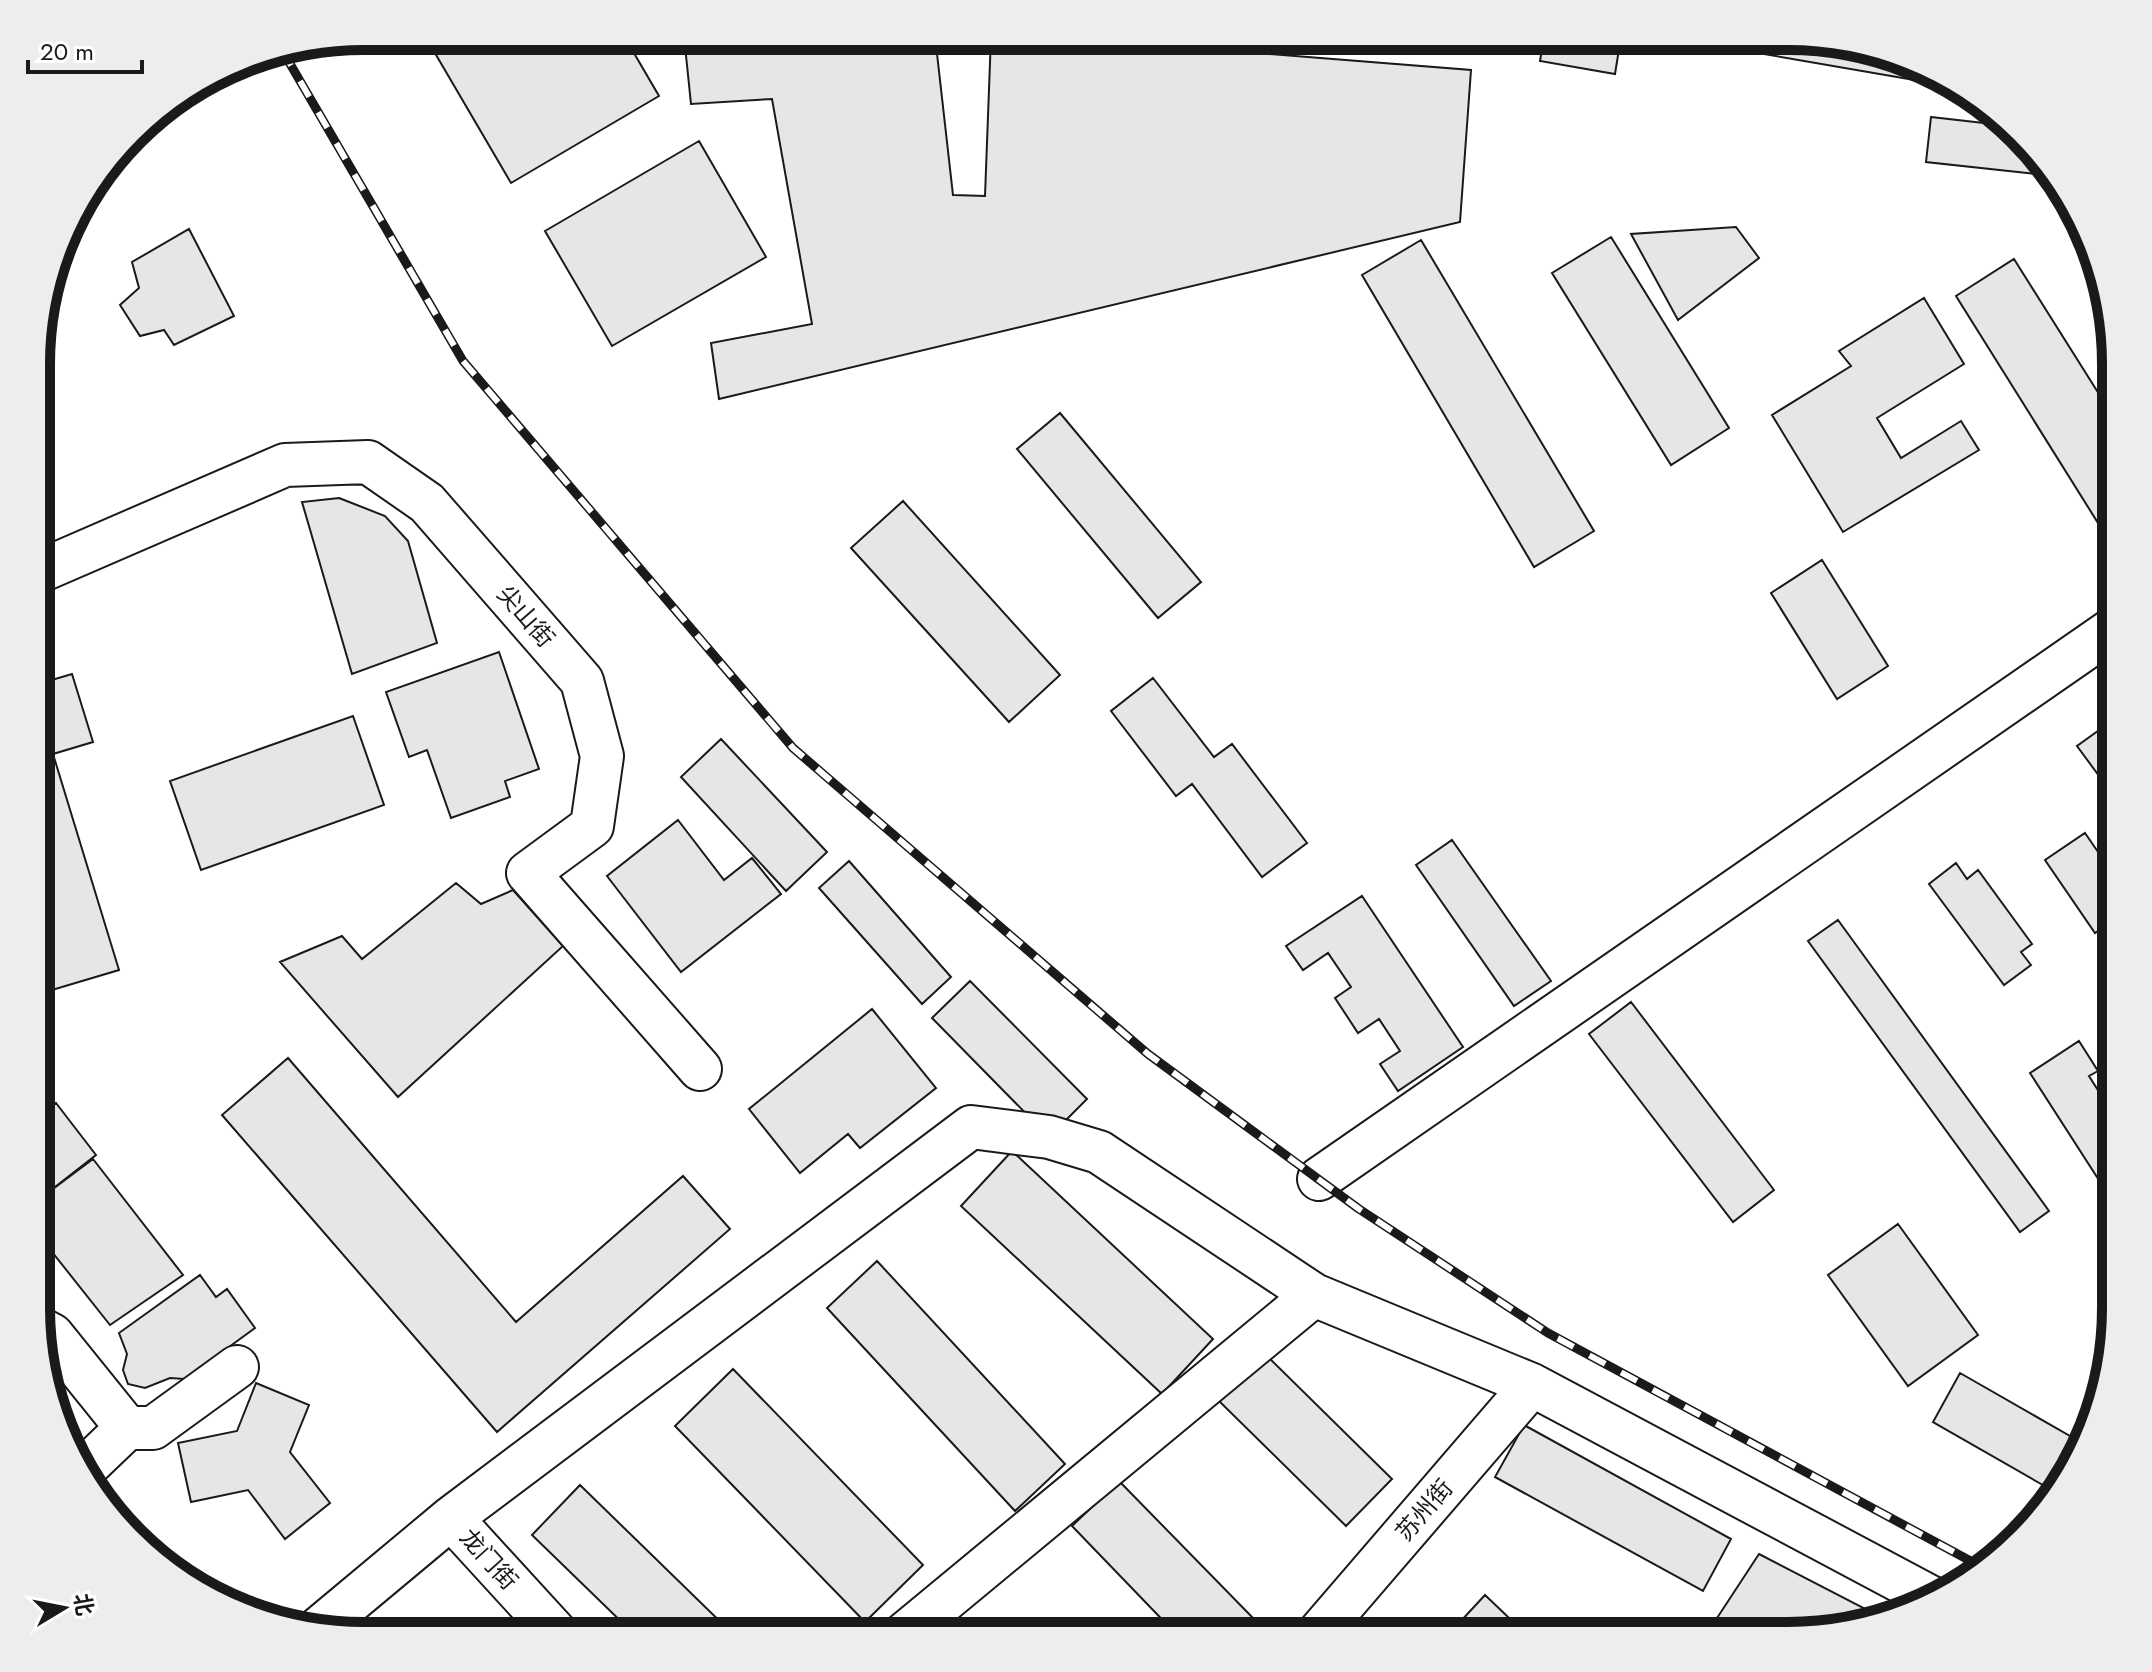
<svg xmlns="http://www.w3.org/2000/svg" width="2152" height="1672" font-family="Jost,'Noto Sans SC',sans-serif">
<rect width="100%" height="100%" fill="#fff"/>
<!-- building -->
<path fill="#e6e6e6" stroke="#1a1a1a" stroke-width="2" d="M 425,36 L 624,36 L 659,96 L 511,183 Z
M 684,36 L 935,36 L 953,195 L 985,196 L 991,36 L 1042,36 L 1471,70 L 1460,222 L 719,399 L 711,343 L 812,324 L 772,99 L 691,104 Z
M 1544,37 L 1621,37 L 1615,74 L 1540,61 Z
M 1665,37 L 1809,37 L 1913,61 L 1955,87 Z
M 1931,117 L 2010,126 L 2045,175 L 1926,162 Z
M 699,141 L 766,257 L 612,346 L 545,231 Z
M 1736,227 L 1759,258 L 1678,320 L 1631,234 Z
M 189,229 L 234,316 L 174,345 L 164,330 L 140,336 L 120,305 L 139,288 L 132,262 Z
M 1611,237 L 1729,428 L 1671,465 L 1552,273 Z
M 1421,240 L 1594,531 L 1534,567 L 1362,275 Z
M 2014,259 L 2116,421 L 2116,534 L 2108,539 L 1956,296 Z
M 1924,298 L 1964,364 L 1877,418 L 1901,458 L 1961,421 L 1979,450 L 1843,532 L 1772,415 L 1851,366 L 1839,351 Z
M 1060,413 L 1201,582 L 1158,618 L 1017,449 Z
M 339,498 L 385,516 L 408,541 L 437,643 L 352,674 L 302,502 Z
M 903,501 L 1060,675 L 1009,722 L 851,548 Z
M 1822,560 L 1888,666 L 1837,699 L 1771,593 Z
M 499,652 L 539,769 L 505,781 L 510,797 L 451,818 L 427,750 L 409,757 L 386,692 Z
M 72,674 L 93,742 L 53,754 L 119,970 L 52,990 L 38,941 L 38,684 Z
M 1153,678 L 1214,757 L 1232,744 L 1307,843 L 1262,877 L 1192,784 L 1176,796 L 1111,711 Z
M 353,716 L 384,805 L 201,870 L 170,781 Z
M 2116,718 L 2116,799 L 2077,746 Z
M 721,739 L 827,852 L 786,891 L 681,777 Z
M 678,820 L 724,880 L 752,858 L 781,894 L 681,972 L 607,876 Z
M 2085,833 L 2116,878 L 2116,919 L 2095,933 L 2045,860 Z
M 1452,840 L 1551,981 L 1514,1006 L 1416,865 Z
M 849,861 L 951,977 L 922,1004 L 819,888 Z
M 1956,863 L 1967,879 L 1978,870 L 2032,944 L 2021,952 L 2031,965 L 2004,985 L 1929,884 Z
M 456,883 L 481,904 L 513,890 L 563,946 L 398,1097 L 280,962 L 342,936 L 362,959 Z
M 1362,896 L 1463,1047 L 1398,1091 L 1380,1064 L 1400,1051 L 1379,1019 L 1358,1033 L 1335,998 L 1351,987 L 1328,953 L 1303,970 L 1286,946 Z
M 1838,920 L 2049,1211 L 2020,1232 L 1808,941 Z
M 970,981 L 1087,1099 L 1049,1137 L 932,1018 Z
M 1631,1002 L 1774,1190 L 1733,1222 L 1589,1034 Z
M 872,1009 L 936,1088 L 860,1148 L 848,1134 L 800,1173 L 749,1109 Z
M 2079,1041 L 2098,1071 L 2089,1076 L 2115,1117 L 2115,1205 L 2030,1073 Z
M 288,1058 L 516,1322 L 683,1176 L 730,1229 L 497,1432 L 222,1115 Z
M 56,1103 L 96,1155 L 37,1201 L 37,1107 L 40,1105 L 45,1112 Z
M 1012,1151 L 1213,1339 L 1162,1394 L 961,1206 Z
M 93,1159 L 183,1275 L 110,1325 L 37,1233 L 37,1201 Z
M 1898,1224 L 1978,1335 L 1908,1386 L 1828,1275 Z
M 877,1261 L 1065,1464 L 1015,1511 L 827,1308 Z
M 200,1275 L 216,1297 L 227,1289 L 255,1328 L 185,1379 L 170,1378 L 145,1388 L 128,1384 L 123,1370 L 127,1354 L 119,1333 Z
M 1264,1353 L 1392,1479 L 1346,1526 L 1218,1400 Z
M 733,1369 L 923,1565 L 865,1622 L 675,1426 Z
M 1960,1373 L 2084,1444 L 2055,1492 L 1933,1422 Z
M 256,1383 L 309,1405 L 290,1452 L 330,1503 L 285,1539 L 248,1490 L 191,1502 L 178,1443 L 237,1431 Z
M 1524,1425 L 1731,1539 L 1703,1591 L 1495,1477 Z
M 1119,1481 L 1254,1619 L 1237,1636 L 1178,1636 L 1072,1526 Z
M 580,1485 L 735,1636 L 635,1635 L 532,1535 Z
M 1759,1554 L 1881,1617 L 1788,1636 L 1752,1636 L 1717,1618 Z
M 1485,1595 L 1528,1636 L 1447,1636 Z
M 974,1625 L 986,1636 L 965,1636 Z"/>
<g fill="none" stroke-linecap="round" stroke-linejoin="round">
<!-- minor casing -->
<g stroke="#1a1a1a" stroke-width="46">
<path id="minor" d="M 38,572 L 285,465 L 368,462 L 427,503 L 582,681 L 602,756 L 592,826 L 528,873 L 700,1069
M 1319,1179 L 2116,627
M 37,1327 L 52,1335 L 127,1428
M 83,1470 L 127,1428 L 153,1428 L 237,1367
M 451,1518 L 558,1635
M 318,1629 L 451,1518 L 971,1127 L 1049,1137 L 1099,1152 L 1314,1295 L 1532,1385 L 1932,1598
M 902,1636 L 1314,1295
M 1316,1636 L 1532,1385"/>
</g>
<!-- minor -->
<use href="#minor" stroke="#fff" stroke-width="42"/>
<!-- rail casing -->
<g stroke="#1a1a1a" stroke-width="9">
<path id="rail" d="M 282,50 L 463,361 L 793,748 L 1148,1054 L 1359,1209 L 1548,1333 L 1978,1565"/>
</g>
<!-- rail -->
<use href="#rail" stroke="#fff" stroke-width="6" stroke-dasharray="18" stroke-linecap="butt"/>
</g>
<g text-anchor="middle" dominant-baseline="central" stroke-width="6" stroke-linejoin="round" paint-order="stroke">
<!-- street labels -->
<g font-size="24" fill="#1a1a1a" stroke="#fff">
<text transform="translate(526 616) rotate(49)">尖山街</text>
<text transform="translate(1424 1510) rotate(-49)">苏州街</text>
<text transform="translate(489 1559) rotate(48)">龙门街</text>
</g>
</g>
<!-- crop -->
<path d="M0 0H2152V1672H0ZM364 50H1788A314 314 0 0 1 2102 364V1308A314 314 0 0 1 1788 1622H364A314 314 0 0 1 50 1308V364A314 314 0 0 1 364 50Z" fill="#ededed" fill-rule="evenodd"/>
<path fill="none" stroke="#1a1a1a" stroke-width="10" d="M364 50H1788A314 314 0 0 1 2102 364V1308A314 314 0 0 1 1788 1622H364A314 314 0 0 1 50 1308V364A314 314 0 0 1 364 50Z"/>
<!-- north arrow -->
<g transform="translate(64 1608) rotate(80)" stroke="#ffffff" stroke-width="6" paint-order="stroke">
<path d="M0-6L14 30L0 20L-14 30Z" fill="#1a1a1a"/>
<text y="-12" font-size="22" font-weight="bold" text-anchor="middle" fill="#1a1a1a">北</text>
</g>
<!-- scale -->
<path d="M28 60v12h114v-12" fill="none" stroke="#1a1a1a" stroke-width="4"/>
<text x="40" y="60" font-size="24" fill="#1a1a1a" stroke="#ffffff" stroke-width="6" paint-order="stroke">20 m</text>
</svg>
